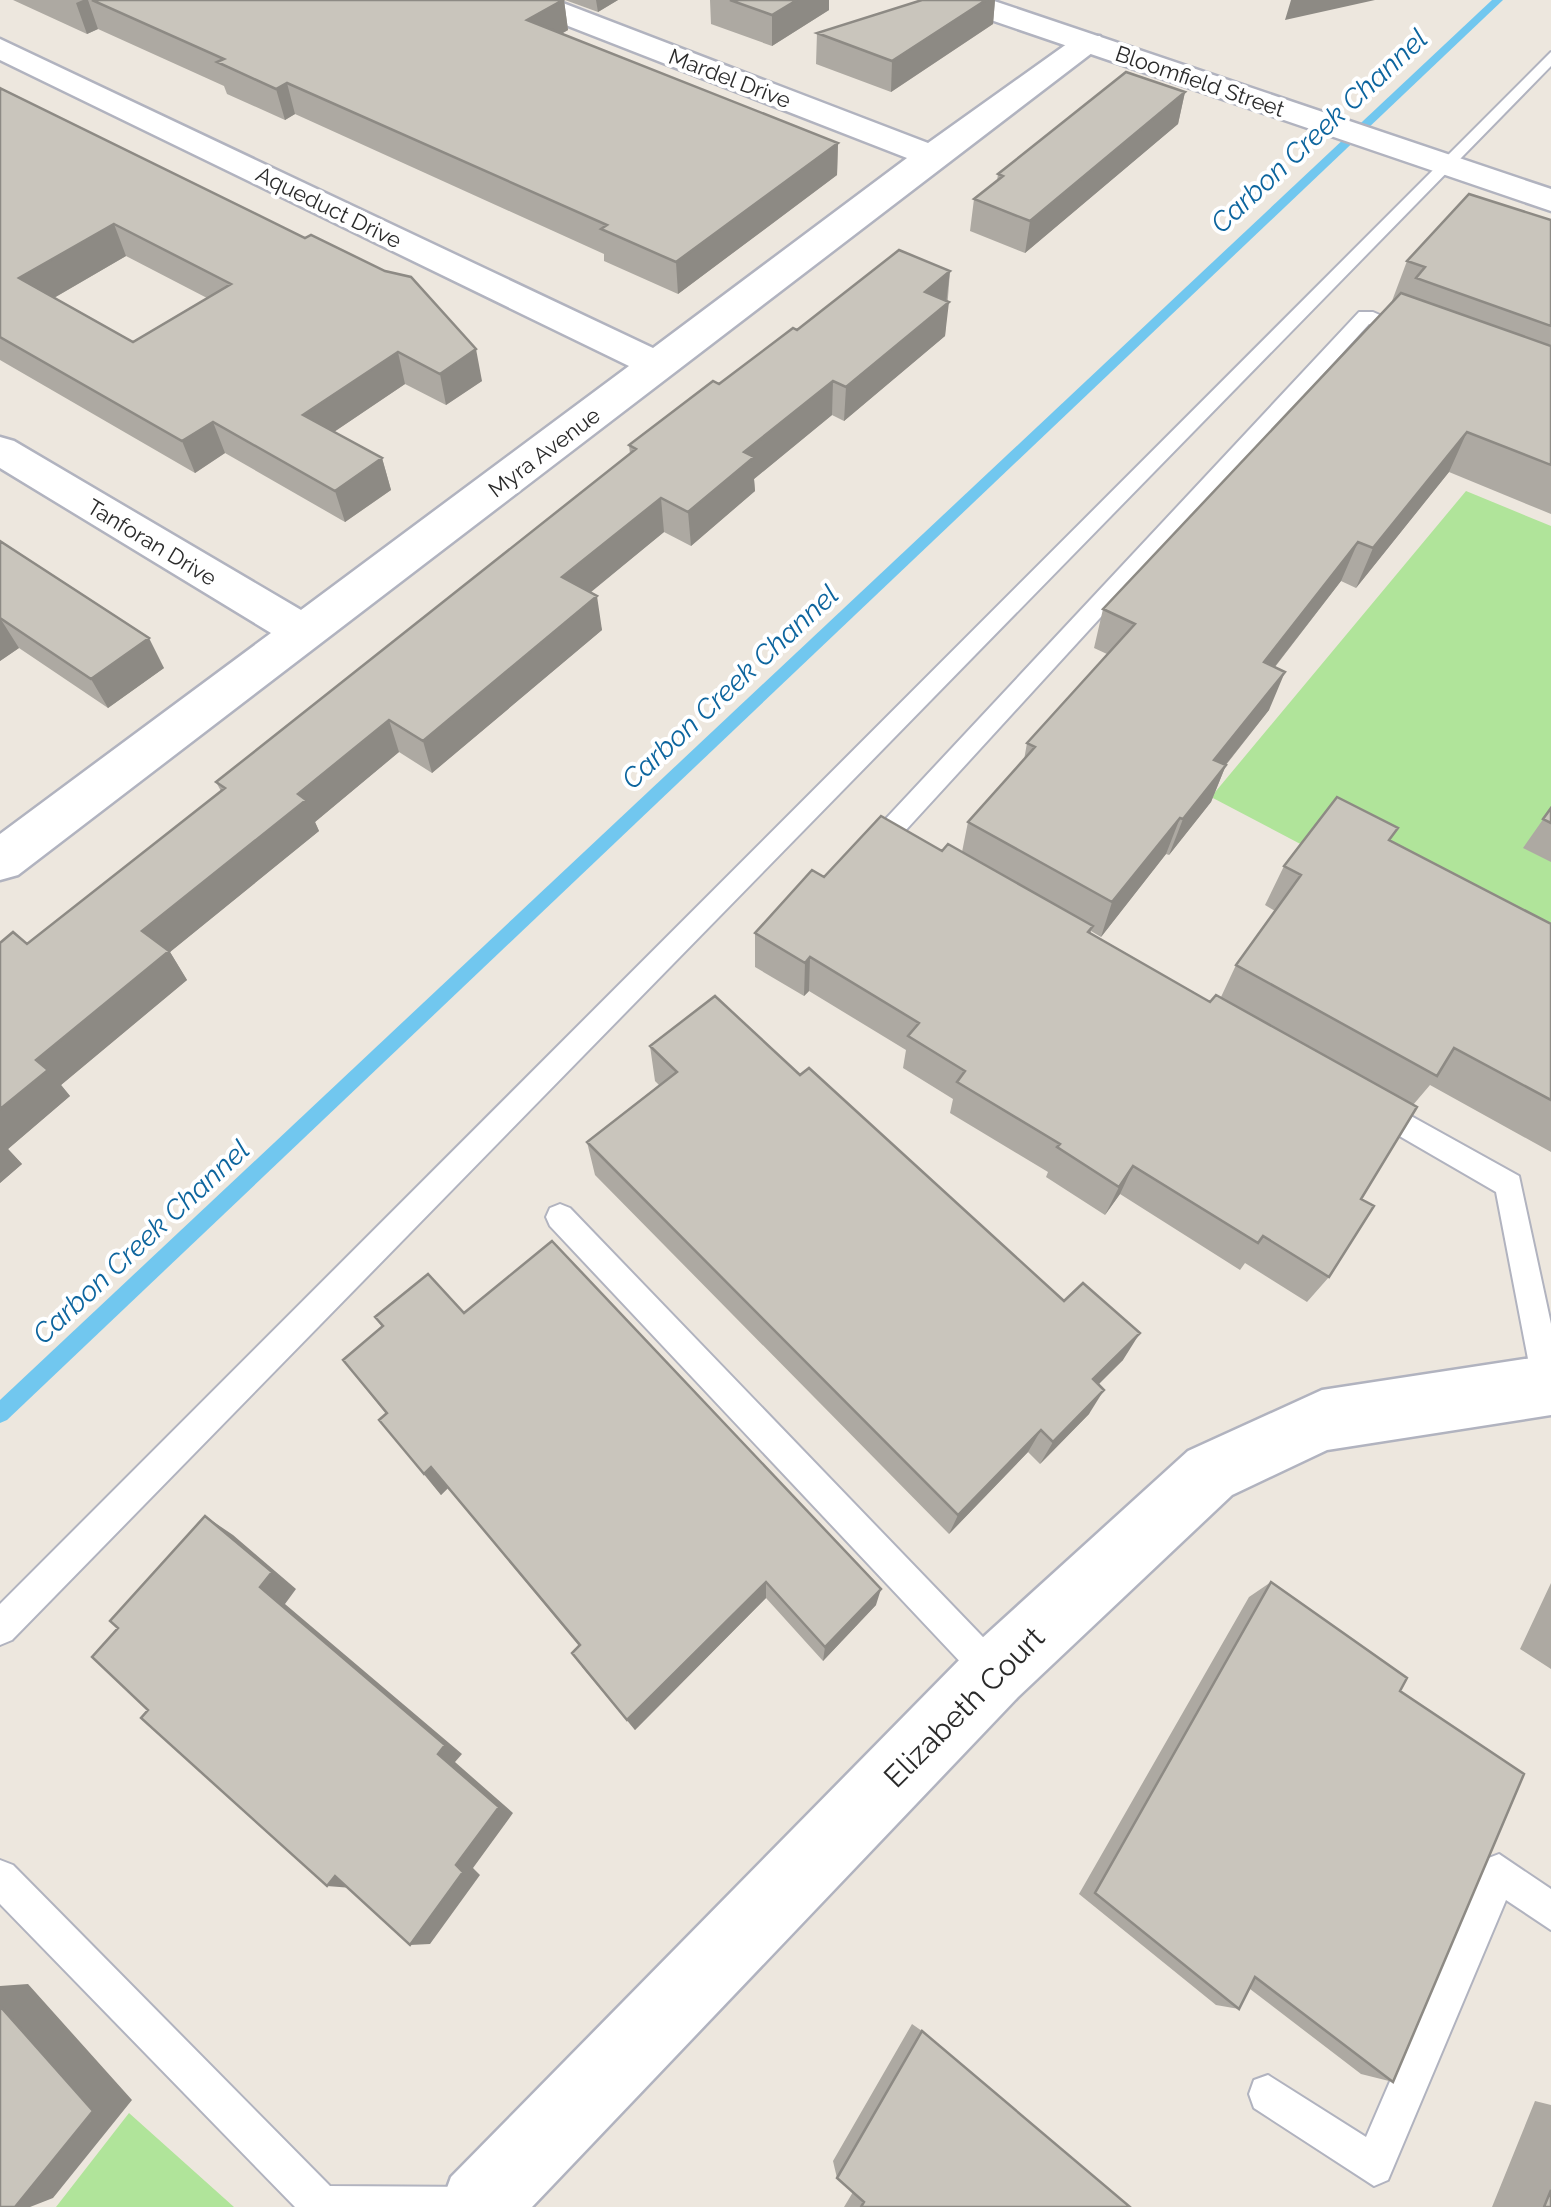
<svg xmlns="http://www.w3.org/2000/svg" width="1551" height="2207" font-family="Raleway,sans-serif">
<rect width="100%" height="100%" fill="#ede7de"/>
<!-- green -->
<path fill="#b0e49a" d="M 1466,491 L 1551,526 L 1551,976 L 1211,797 Z
M 129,2113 L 234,2207 L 56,2207 Z"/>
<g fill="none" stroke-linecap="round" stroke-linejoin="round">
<!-- stream -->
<path fill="#71c7ef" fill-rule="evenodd" d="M 1492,0 L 1503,0 L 7,1420 L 0,1423 L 0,1400 Z"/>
<!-- lane casing -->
<g stroke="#b1b3bf" stroke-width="4">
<path id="lane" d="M 1551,52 L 1551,66 L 12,1640 L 0,1645 L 0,1604 Z
M 1359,312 L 1373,312 L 1418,332 L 1409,338 L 1369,324 L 905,831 L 923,846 L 920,853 C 905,857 883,847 876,833 L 879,826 Z
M 1375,1096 L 1519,1176 L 1551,1324 L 1551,1399 L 1537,1395 L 1533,1385 L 1496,1192 L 1365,1116 L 1361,1108 L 1365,1100 Z
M 560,1204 L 570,1208 L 1006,1661 L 1011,1673 L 1006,1685 L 994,1690 L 982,1685 L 550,1226 L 546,1217 L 550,1208 Z
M 1499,1854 L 1551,1889 L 1551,1930 L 1506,1900 L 1388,2180 L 1374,2186 L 1254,2108 L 1249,2094 L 1254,2080 L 1268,2075 L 1366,2137 L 1486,1859 Z
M 0,1860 L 13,1865 L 330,2186 L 481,2187 L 495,2193 L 501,2207 L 295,2207 L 0,1904 Z"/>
</g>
<!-- street casing -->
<g stroke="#b1b3bf" stroke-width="5">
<path id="street" d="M 513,0 L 555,0 L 928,143 L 1078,36 L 1100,36 L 1105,43 L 18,875 L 0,880 L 0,834 L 271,633 L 0,468 L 0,437 L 14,441 L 301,610 L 629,366 L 0,60 L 0,39 L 653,348 L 907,158 L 517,6 Z
M 1551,1355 L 1551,1415 L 1327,1450 L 1232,1495 L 1018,1697 L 532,2207 L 440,2207 L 451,2177 L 970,1649 L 1188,1451 L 1322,1390 Z"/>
</g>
<!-- secondary casing -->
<g stroke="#b1b3bf" stroke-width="5">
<path id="secondary" d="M 946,0 L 991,0 L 1551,189 L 1551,211 L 950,6 Z"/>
</g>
<!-- lane -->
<use href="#lane" fill="#fff" fill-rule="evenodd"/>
<!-- street -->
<use href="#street" fill="#fff" fill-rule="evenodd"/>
<!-- secondary -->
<use href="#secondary" fill="#fff" fill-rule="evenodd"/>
</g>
<!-- wall -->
<path fill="#ada9a2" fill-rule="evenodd" d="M 13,0 L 564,0 L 568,30 L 561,34 L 838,143 L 837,175 L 678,294 L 604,261 L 604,254 L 295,114 L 285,120 L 227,94 L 224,86 L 98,29 L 87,34 Z
M 565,0 L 618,0 L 598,12 Z
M 710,0 L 829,0 L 829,10 L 772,46 L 711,24 Z
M 922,0 L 995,0 L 993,24 L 891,92 L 816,64 L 817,33 Z
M 0,88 L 482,381 L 446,405 L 405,384 L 334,432 L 382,458 L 391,490 L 345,522 L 225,453 L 195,473 L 0,360 ZM 126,256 L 207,298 L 133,342 L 54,298 Z
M 1185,92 L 1178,124 L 1025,253 L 970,231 L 974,199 L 997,181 L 998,174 Z
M 1551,220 L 1551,514 L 1449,472 L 1356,588 L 1341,581 L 1275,667 L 1269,710 L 1226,765 L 1211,802 L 1169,855 L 1166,854 L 1101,937 L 1091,931 L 1091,933 L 1210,1002 L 1221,997 L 1236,965 L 1275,911 L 1265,905 L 1284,866 L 1391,841 L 1551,924 L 1551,1152 L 1430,1085 L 1413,1105 L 1361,1199 L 1329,1277 L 1307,1302 L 1245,1263 L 1240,1270 L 1120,1194 L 1105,1215 L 1046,1177 L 1048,1172 L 950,1113 L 953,1099 L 903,1068 L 906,1050 L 809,991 L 804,996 L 755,967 L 755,933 L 824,877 L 942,851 L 962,852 L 968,822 L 1024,760 L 1027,743 L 1107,654 L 1094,648 L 1103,609 L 1393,302 L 1392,301 L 1407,261 Z
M 950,271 L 945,336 L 844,421 L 832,415 L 754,479 L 755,491 L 691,546 L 664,532 L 590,592 L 602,630 L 432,773 L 399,752 L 315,822 L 319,831 L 170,952 L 187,980 L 61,1085 L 70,1096 L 8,1149 L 22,1164 L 0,1183 L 27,944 L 221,791 L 216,782 L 630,454 L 629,445 L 797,330 Z
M 0,541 L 164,668 L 108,708 L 19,648 L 0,661 Z
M 1551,808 L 1551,862 L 1523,848 Z
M 650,1046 L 800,1075 L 1123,1360 L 1098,1384 L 1089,1414 L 1040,1464 L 1028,1452 L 949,1534 L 595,1175 L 587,1142 L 659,1085 L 655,1081 Z
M 464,1313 L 876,1605 L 823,1661 L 766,1598 L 635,1730 L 582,1667 L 579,1646 L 448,1488 L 441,1495 L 398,1443 L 386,1414 L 343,1360 L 382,1327 L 375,1317 Z
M 1271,1582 L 1400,1691 L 1393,2082 L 1361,2074 L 1250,1989 L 1239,2009 L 1216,2005 L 1079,1894 L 1249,1597 Z
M 1551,1583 L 1551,1669 L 1520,1649 Z
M 912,2024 L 922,2031 L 1130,2207 L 844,2207 L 853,2192 L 837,2178 L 833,2161 Z
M 1535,2101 L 1551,2105 L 1551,2207 L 1492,2207 Z"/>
<!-- shaded-wall -->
<path fill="#8d8a84" d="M 83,0 L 88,0 L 98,29 L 87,34 L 76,3 Z
M 563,0 L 564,0 L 568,30 L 531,51 L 527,20 Z
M 596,0 L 618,0 L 598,12 Z
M 797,0 L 829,0 L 829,10 L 772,46 L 772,15 Z
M 986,0 L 995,0 L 993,24 L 891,92 L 892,61 Z
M 1291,0 L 1375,0 L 1285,20 Z
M 287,83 L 295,114 L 285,120 L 276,89 Z
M 1185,92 L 1178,124 L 1025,253 L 1030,221 Z
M 838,143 L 837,175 L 678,294 L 676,262 Z
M 114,224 L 126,256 L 33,310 L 19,278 Z
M 950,271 L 946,304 L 949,302 L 945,336 L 844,421 L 846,387 L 925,292 Z
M 476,349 L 482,381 L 446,405 L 440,374 Z
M 398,352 L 405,384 L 313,446 L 303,415 Z
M 833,381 L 832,415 L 754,479 L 755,491 L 691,546 L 688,512 L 744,452 Z
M 213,422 L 225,453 L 195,473 L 182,441 Z
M 1467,432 L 1449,472 L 1356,588 L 1373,548 Z
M 382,458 L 391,490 L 345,522 L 335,491 Z
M 661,498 L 664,532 L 568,611 L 562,577 Z
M 1358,542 L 1341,581 L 1249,700 L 1264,662 Z
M 597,596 L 602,630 L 432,773 L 423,741 Z
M 0,618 L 19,648 L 0,661 Z
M 149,638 L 164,668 L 108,708 L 91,679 Z
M 1285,672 L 1269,710 L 1200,797 L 1214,760 Z
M 389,720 L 399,752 L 315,822 L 319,831 L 170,952 L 187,980 L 61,1085 L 70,1096 L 8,1149 L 22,1164 L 0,1183 L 0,1109 L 36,1060 L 142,931 L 298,794 Z
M 1226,765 L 1211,802 L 1169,855 L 1183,819 Z
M 1180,818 L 1166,854 L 1101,937 L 1112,902 Z
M 810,957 L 809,991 L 804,996 L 805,963 Z
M 1133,1166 L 1120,1194 L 1105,1215 L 1119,1187 Z
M 1140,1333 L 1123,1360 L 1079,1404 L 1093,1379 Z
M 1104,1390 L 1089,1414 L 1040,1464 L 1053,1442 Z
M 1041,1430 L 1028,1452 L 949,1534 L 958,1515 Z
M 431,1467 L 448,1488 L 441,1495 L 424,1474 Z
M 205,1516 L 233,1535 L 296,1589 L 285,1604 L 462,1754 L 455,1762 L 513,1813 L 473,1868 L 480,1875 L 430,1944 L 410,1945 L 456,1865 L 438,1754 L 260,1587 Z
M 766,1582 L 766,1598 L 635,1730 L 627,1720 Z
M 881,1589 L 876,1605 L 823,1661 L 825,1647 Z
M 335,1876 L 352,1888 L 327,1886 Z
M 28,1984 L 132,2100 L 53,2198 L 30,2207 L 0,2207 L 0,1986 Z"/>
<!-- building -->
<path fill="#c9c5bc" stroke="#8d8a84" stroke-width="2.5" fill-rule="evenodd" d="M 92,0 L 563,0 L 527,20 L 838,143 L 676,262 L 601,229 L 607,225 L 287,83 L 276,89 L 217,62 L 224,59 Z
M 730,0 L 797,0 L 772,15 Z
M 922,0 L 986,0 L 892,61 L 817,33 Z
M 1126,72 L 1185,92 L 1030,221 L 974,199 L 1003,176 L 998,174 Z
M 0,88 L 305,238 L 311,235 L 385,271 L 411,277 L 476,349 L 440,374 L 398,352 L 303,415 L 382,458 L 335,491 L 213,422 L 182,441 L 0,337 ZM 114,224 L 231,284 L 133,342 L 19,278 Z
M 1469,194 L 1551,220 L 1551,326 L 1416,278 L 1425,267 L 1407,261 Z
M 899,250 L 950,271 L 925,292 L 949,302 L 846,387 L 833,381 L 744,452 L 754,457 L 688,512 L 661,498 L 562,577 L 597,596 L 423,741 L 389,720 L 298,794 L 306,800 L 142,931 L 169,951 L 36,1060 L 48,1070 L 0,1109 L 0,943 L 13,932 L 27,944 L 225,788 L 216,782 L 636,449 L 629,445 L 713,381 L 719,384 L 793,328 L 797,330 Z
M 1401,293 L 1551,346 L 1551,465 L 1467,432 L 1373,548 L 1358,542 L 1264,662 L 1285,672 L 1214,760 L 1226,765 L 1183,819 L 1180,818 L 1112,902 L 968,822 L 1035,747 L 1027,743 L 1135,624 L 1103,609 Z
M 0,541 L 149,638 L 91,679 L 0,618 Z
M 1337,797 L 1398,828 L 1389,840 L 1551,924 L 1551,1100 L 1454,1048 L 1437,1076 L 1236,965 L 1301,875 L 1284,866 Z
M 1551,808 L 1551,823 L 1543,819 Z
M 881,816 L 942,851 L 948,844 L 1093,926 L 1088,932 L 1210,1002 L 1216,995 L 1417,1107 L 1361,1199 L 1374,1206 L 1329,1277 L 1263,1236 L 1258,1243 L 1133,1166 L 1119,1187 L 1057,1147 L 1060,1144 L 957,1082 L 965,1071 L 908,1036 L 919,1023 L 810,957 L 805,963 L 755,933 L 812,870 L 824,877 Z
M 715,996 L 800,1075 L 809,1068 L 1064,1301 L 1083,1283 L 1140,1333 L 1093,1379 L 1104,1390 L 1053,1442 L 1041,1430 L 958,1515 L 587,1142 L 677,1072 L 650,1046 Z
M 552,1241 L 881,1589 L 825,1647 L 766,1582 L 627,1720 L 572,1653 L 580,1645 L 431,1467 L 424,1474 L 379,1420 L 387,1413 L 343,1360 L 383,1326 L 375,1317 L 428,1274 L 464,1313 Z
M 205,1516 L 272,1572 L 260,1587 L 445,1745 L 438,1754 L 499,1807 L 456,1865 L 463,1872 L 410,1945 L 335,1876 L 327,1886 L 141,1718 L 148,1710 L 92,1657 L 118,1628 L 110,1621 Z
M 1271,1582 L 1407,1678 L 1400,1691 L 1524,1774 L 1393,2082 L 1255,1977 L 1239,2009 L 1095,1893 Z
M 0,2006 L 93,2111 L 15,2207 L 0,2207 Z
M 922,2031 L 1130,2207 L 861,2207 L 864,2202 L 837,2178 Z
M 1551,2190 L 1551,2207 L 1544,2207 Z"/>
<g text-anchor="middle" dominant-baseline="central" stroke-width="8" stroke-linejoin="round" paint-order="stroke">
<!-- far-street labels -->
<g font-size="22" fill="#2b2b2b" stroke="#fff">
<text transform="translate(730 78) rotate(21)">Mardel Drive</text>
<text transform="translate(1200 81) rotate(19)">Bloomfield Street</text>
<text transform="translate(329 207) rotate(26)">Aqueduct Drive</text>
<text transform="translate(544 452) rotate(-37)">Myra Avenue</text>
<text transform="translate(152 542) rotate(31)">Tanforan Drive</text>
</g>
<!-- water labels -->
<g font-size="28" font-style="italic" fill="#0d659e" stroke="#fff">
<text transform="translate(1319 131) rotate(-43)">Carbon Creek Channel</text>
<text transform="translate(730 687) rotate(-43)">Carbon Creek Channel</text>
<text transform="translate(141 1242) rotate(-43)">Carbon Creek Channel</text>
</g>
<!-- near-street labels -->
<g font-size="30" fill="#2b2b2b" stroke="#fff">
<text transform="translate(964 1707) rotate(-45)">Elizabeth Court</text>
</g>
</g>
</svg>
